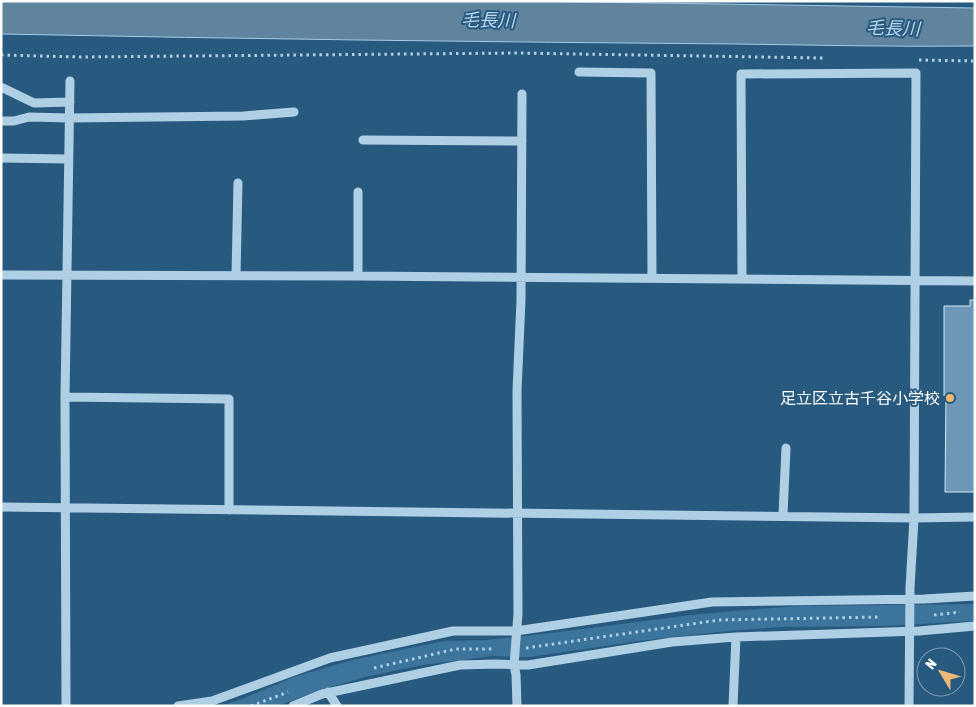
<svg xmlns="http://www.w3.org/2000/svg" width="976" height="707" font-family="'Asap Condensed','Noto Sans JP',sans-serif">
<rect width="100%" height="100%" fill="#285a7f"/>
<!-- green -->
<path fill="#3d749c" d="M 975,604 L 975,621 L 881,626 L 781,627 L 718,632 L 639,641 L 529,657 L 492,656 L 423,665 L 369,676 L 319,690 L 278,706 L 220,706 L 242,699 L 294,677 L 352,660 L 444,641 L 486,640 L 551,633 L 691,615 L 745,610 L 800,606 Z"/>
<!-- water -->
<path fill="#61849e" stroke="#a4cbe5" d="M 1,1 L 528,1 L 975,8 L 975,46 C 895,47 815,45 735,44 C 490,42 246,39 1,34 Z"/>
<!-- building -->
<path fill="#6c97b6" stroke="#d2e6f4" d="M 970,300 L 975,300 L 975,492 L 945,492 L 946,395 L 944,396 L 944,306 L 970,306 Z"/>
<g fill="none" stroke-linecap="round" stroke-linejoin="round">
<!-- path -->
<path stroke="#afcfe5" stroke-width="3" stroke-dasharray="2.5 4" stroke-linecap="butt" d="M 1,55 L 80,57 L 517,53 L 823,58
M 919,60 L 975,61
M 934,615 L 960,612
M 526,648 L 719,620 L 881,617
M 374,668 L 456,649 L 493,649
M 251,706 L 288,692"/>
<!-- minor -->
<path stroke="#afcfe5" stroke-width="9" d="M 579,72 L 651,73 L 652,278
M 1,87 L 34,103 L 70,102
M 1,121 L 14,121 L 29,117 L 69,118 L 243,116 L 294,112
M 363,140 L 522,141
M 1,158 L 68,159
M 1,275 L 358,276 L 975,281
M 236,275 L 238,183
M 358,276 L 358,192
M 742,279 L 741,74 L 916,73 L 914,518 L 910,588 L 909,706
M 65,397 L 229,399 L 229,510
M 1,507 L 914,518 L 975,517
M 783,515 L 786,448
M 328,692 L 337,706
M 66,706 L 65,397 L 70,81
M 178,706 L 212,701 L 330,658 L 453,631 L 516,631 L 712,602 L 924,599 L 975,596
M 293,706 L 322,694 L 460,665 L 495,664 L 528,665 L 672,642 L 736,637 L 919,631 L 975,626
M 517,706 L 516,675 L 514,665 L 518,614 L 517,391 L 521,300 L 522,94
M 733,706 L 736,637"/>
</g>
<!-- markers -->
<circle fill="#edba76" stroke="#285a7f" stroke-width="2" cx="950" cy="398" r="5"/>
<g text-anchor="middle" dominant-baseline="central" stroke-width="4" stroke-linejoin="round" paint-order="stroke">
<!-- poi labels -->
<g font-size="16" fill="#fff" stroke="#285a7f" text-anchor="end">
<text x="940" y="398">足立区立古千谷小学校</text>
</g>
<!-- water labels -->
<g font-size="18" font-style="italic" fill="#bbd8ed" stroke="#285a7f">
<text transform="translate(488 20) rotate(1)">毛長川</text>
<text transform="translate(893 28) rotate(2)">毛長川</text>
</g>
</g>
<!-- border -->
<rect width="976" height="707" fill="none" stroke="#ffffff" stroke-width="5"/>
<!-- north arrow -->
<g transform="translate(941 672) rotate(308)"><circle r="24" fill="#285a7f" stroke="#7e9cb2"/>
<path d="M0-4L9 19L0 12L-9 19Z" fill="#edba76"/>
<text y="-8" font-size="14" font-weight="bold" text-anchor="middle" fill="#ffffff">N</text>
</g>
</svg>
